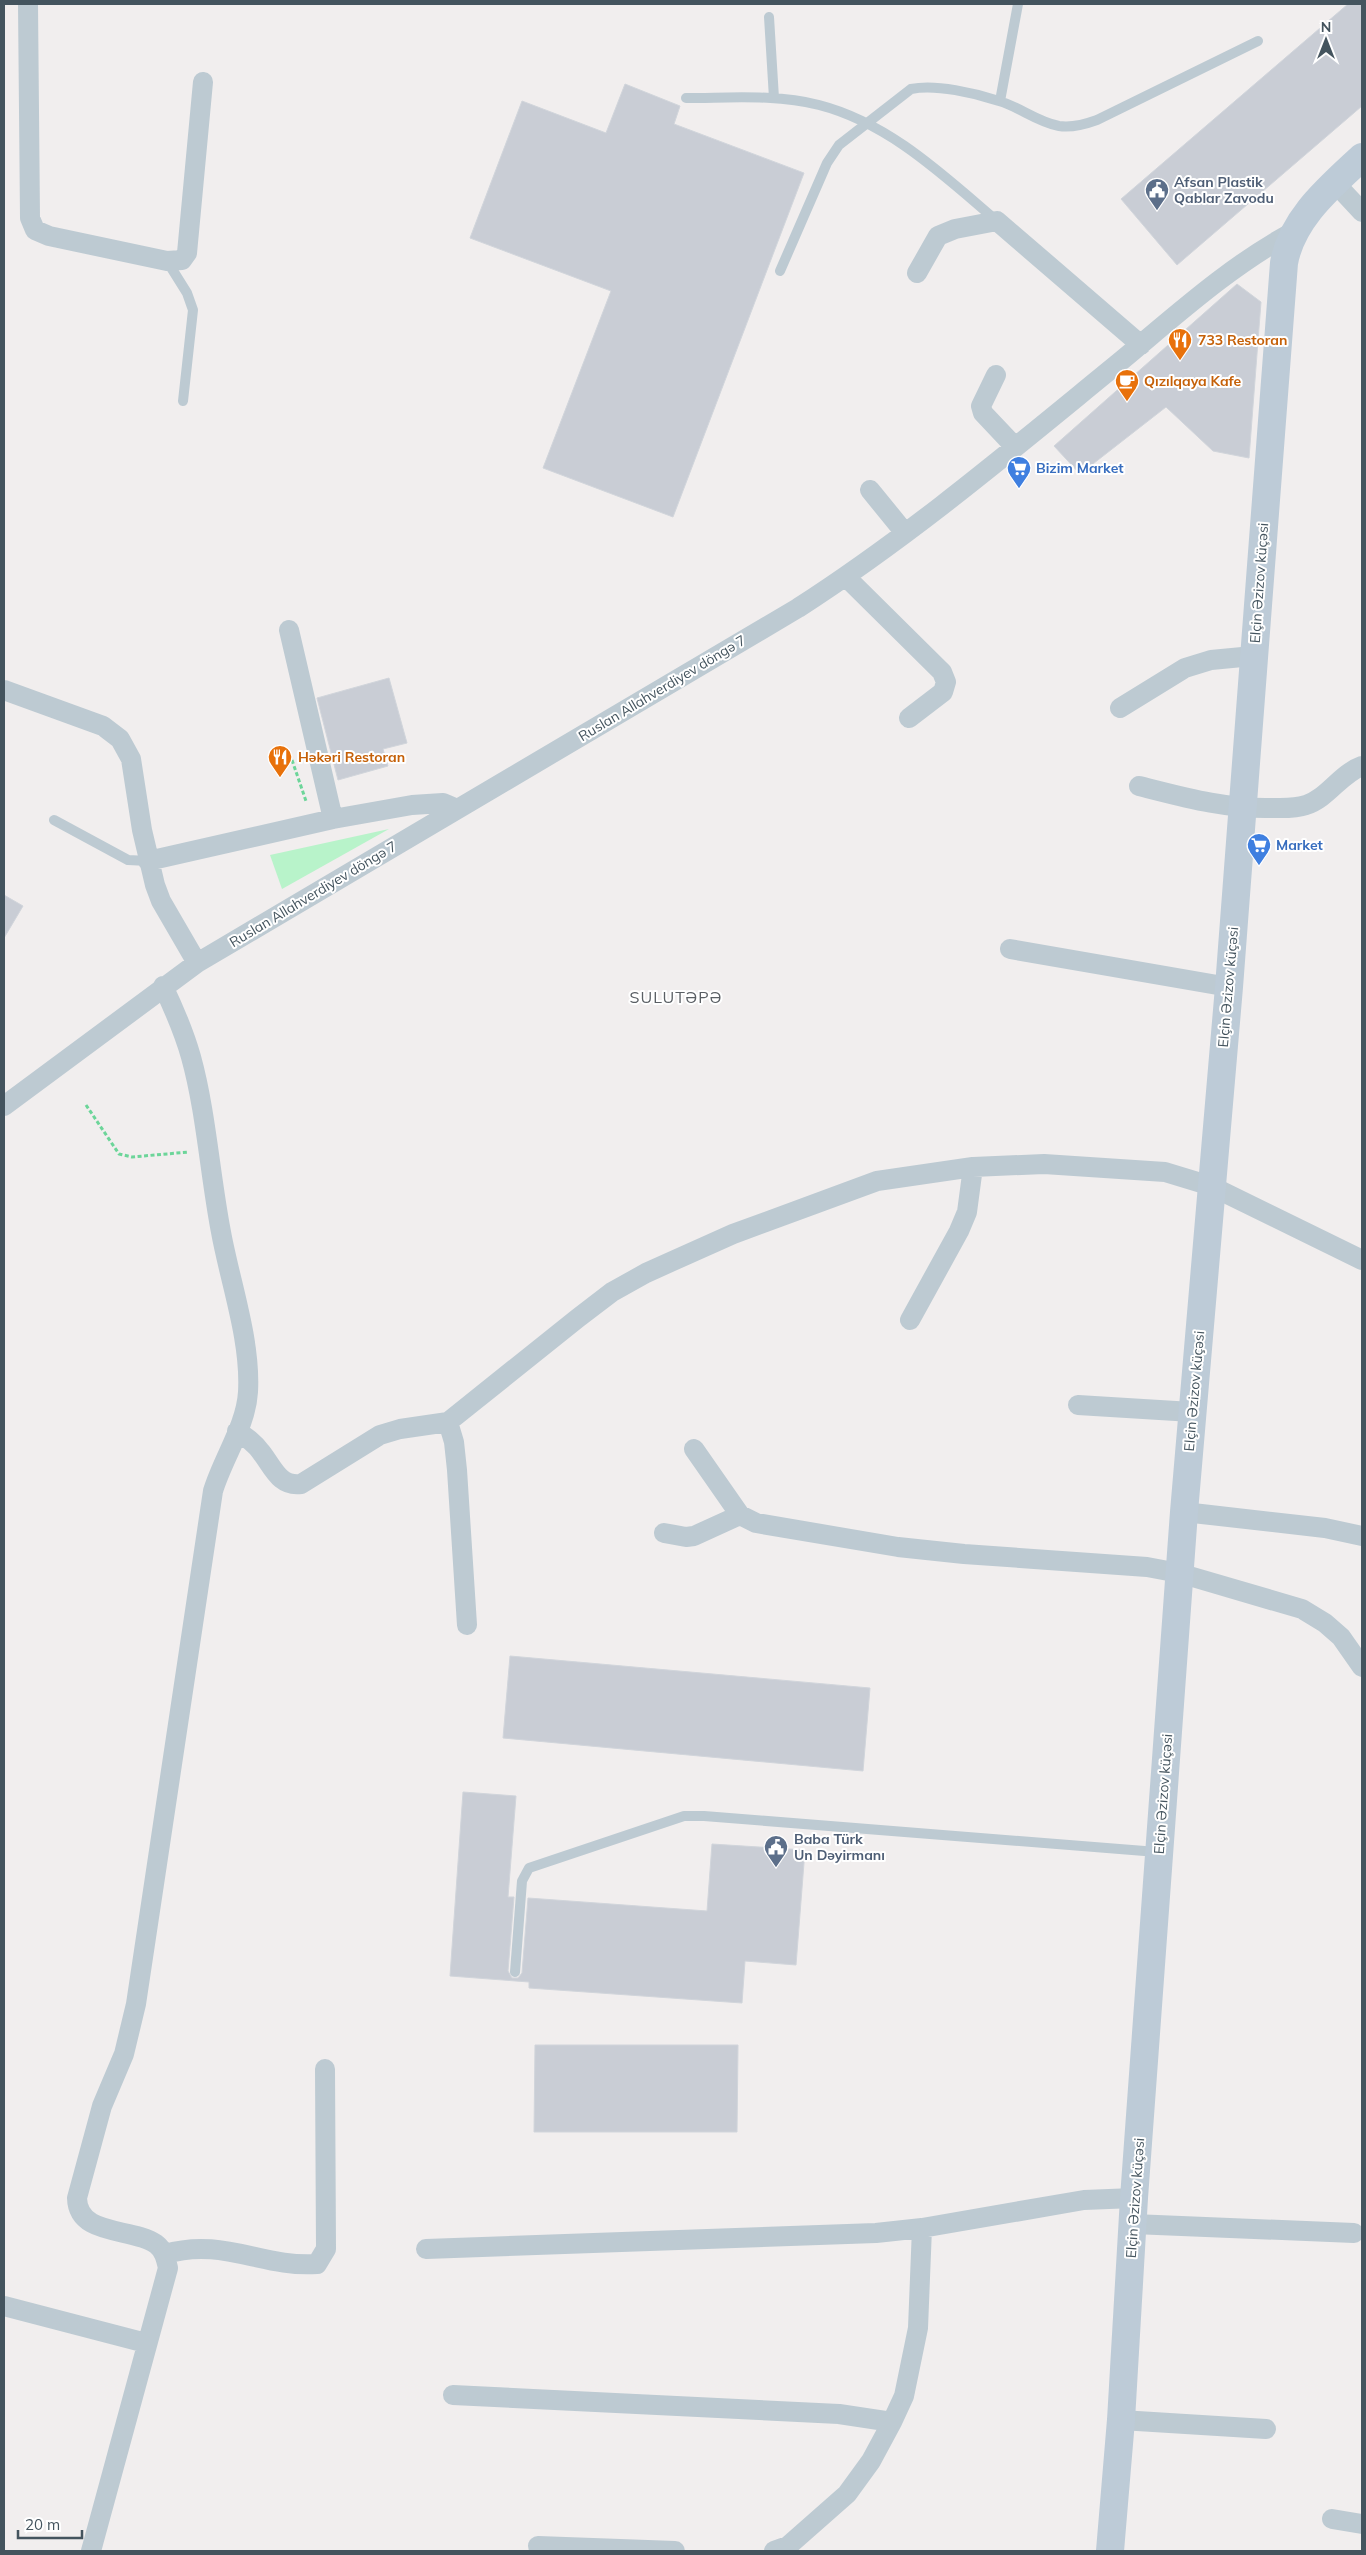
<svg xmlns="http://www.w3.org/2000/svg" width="1366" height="2555" font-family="Mulish,sans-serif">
<rect width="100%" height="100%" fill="#f1eeee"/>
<!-- green -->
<path fill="#b8f3ca" d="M 389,829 L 282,889 L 270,855 Z"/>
<!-- building -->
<path fill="#c9cdd5" stroke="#d1d5db" d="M 1348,4 L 1362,4 L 1362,106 L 1177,265 L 1121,199 Z
M 625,84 L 680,106 L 674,124 L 804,173 L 673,517 L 543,468 L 611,291 L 470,238 L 522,101 L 606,133 Z
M 1237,284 L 1261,302 L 1249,458 L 1213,451 L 1166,407 L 1080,474 L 1054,446 Z
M 389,678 L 407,743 L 383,749 L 388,766 L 338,780 L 317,698 Z
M 4,895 L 23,906 L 4,938 Z
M 510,1656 L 870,1688 L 863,1771 L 503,1738 Z
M 463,1792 L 516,1796 L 508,1897 L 514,1897 L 508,1971 L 512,1978 L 518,1978 L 522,1973 L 528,1898 L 707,1911 L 712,1844 L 805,1850 L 796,1965 L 745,1961 L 742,2003 L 529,1988 L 529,1982 L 450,1976 Z
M 535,2045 L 738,2045 L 737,2132 L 534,2132 Z"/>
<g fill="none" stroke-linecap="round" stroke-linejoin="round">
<!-- path -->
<path stroke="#6cd599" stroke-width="3" stroke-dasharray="4 2.5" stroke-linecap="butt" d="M 292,760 L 306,801
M 86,1105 L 119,1154 L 132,1157 L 189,1152"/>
<!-- lane -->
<path stroke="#bdcad2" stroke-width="10" d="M 769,17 L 774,98
M 686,98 C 730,98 776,94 819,105 C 889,123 943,175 997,221
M 1000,101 L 1018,4
M 167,261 L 187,293 L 193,310 L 183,401
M 780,271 L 827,163 L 839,145 L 911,89 C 936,84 975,93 999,101 C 1020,107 1037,122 1059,126 C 1072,128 1086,124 1097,120 L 1258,41
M 54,820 L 128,860 L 148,861
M 515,1972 L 522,1881 L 529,1868 L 684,1816 L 704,1816 L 1157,1852"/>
<!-- street -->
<path stroke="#bdcad2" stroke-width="20" d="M 28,4 L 30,218 L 35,230 L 49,236 L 167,261 L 182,260 L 187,253 L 203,82
M 1335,183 L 1362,212
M 917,273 L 938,236 L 955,229 L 997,221 L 1141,345
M 996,375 L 981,406 L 983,413 L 1015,447
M 870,490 L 905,533
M 846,577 L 942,672 L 946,682 L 943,692 L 909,718
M 289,630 L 333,819
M 4,690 L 103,726 L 120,739 L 131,759 L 142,830 L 155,885 L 161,901 L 197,963
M 1120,708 L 1185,668 L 1211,660 L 1253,656
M 1139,786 C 1183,797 1225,809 1271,808 C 1282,808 1295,809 1306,805 C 1328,798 1340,774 1362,766
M 148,861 L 333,819 L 412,805 L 443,803 L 457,809
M 1010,949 L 1229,987
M 4,1106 L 197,963 L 798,608 C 910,536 1013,449 1116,365 C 1173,318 1228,267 1293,232
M 910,1320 L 959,1231 L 967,1212 L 973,1167
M 1078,1405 L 1192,1412
M 448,1422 L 454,1442 L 457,1470 L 467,1625
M 237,1431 C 246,1437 255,1443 261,1452 C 273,1467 279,1487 301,1484 L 380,1435 L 400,1429 L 448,1422 L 578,1318 L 612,1292 L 646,1273 L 733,1234 L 877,1181 L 973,1167 L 1044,1164 L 1165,1172 L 1211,1186 L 1362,1260
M 694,1449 L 740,1515 L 756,1523 L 898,1547 L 964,1554 L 1147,1567 L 1179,1573 L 1302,1609 L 1325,1623 L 1341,1637 L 1362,1667
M 1184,1512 L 1325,1528 L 1362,1536
M 664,1533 L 686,1537 L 694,1536 L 740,1515
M 1133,2224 L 1354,2233
M 426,2249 L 876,2233 L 922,2228 L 1084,2200 L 1134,2198
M 165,2254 C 223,2237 262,2268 317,2264 L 326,2249 L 325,2069
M 4,2306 L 146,2343
M 453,2395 L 839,2414 L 892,2422
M 1121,2420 L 1266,2429
M 1332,2519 L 1362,2524
M 538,2546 L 675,2551
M 91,2551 L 168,2268 C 166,2259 164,2250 156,2244 C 132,2227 78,2237 77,2198 L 102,2106 L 124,2054 L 136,2004 L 213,1491 C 223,1458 246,1426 248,1392 C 251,1340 230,1282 221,1232 C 210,1175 206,1111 191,1057 C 184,1032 174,1009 163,986
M 774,2551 L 788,2546 L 847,2494 L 871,2461 L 892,2422 L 904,2396 L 918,2328 L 922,2228"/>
<!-- secondary -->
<path stroke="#bdcbd7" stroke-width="28" d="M 1110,2551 L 1121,2420 L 1134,2198 L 1184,1512 L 1229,987 L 1284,263 C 1292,218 1330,187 1362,157"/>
</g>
<!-- icons -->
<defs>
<g id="civic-pin" transform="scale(1.25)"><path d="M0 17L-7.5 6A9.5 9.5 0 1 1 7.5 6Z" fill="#5c6f8a" stroke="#fff"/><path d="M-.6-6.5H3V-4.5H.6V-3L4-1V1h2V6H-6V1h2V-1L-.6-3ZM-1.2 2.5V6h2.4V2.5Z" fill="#fff"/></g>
<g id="restaurant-pin" transform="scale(1.25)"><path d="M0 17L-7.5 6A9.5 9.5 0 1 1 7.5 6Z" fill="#e8710a" stroke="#fff"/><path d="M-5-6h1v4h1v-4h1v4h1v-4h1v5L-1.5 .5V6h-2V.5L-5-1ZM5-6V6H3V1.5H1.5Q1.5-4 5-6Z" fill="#fff"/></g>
<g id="cafe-pin" transform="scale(1.25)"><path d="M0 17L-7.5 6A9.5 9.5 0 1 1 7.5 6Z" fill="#e8710a" stroke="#fff"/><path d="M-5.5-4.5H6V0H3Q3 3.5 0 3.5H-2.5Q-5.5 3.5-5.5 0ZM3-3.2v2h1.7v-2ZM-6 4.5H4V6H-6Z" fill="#fff"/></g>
<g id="supermarket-pin" transform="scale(1.25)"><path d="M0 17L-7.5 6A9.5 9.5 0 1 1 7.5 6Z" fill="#3f7fe0" stroke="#fff"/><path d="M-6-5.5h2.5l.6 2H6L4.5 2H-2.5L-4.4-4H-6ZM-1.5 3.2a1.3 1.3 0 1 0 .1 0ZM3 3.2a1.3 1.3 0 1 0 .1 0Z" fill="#fff"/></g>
</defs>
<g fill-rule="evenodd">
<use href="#civic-pin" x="1157" y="190"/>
<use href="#restaurant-pin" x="1180" y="340"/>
<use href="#cafe-pin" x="1127" y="381"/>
<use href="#supermarket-pin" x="1019" y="468"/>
<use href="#restaurant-pin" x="280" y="757"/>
<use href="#supermarket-pin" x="1259" y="845"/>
<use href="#civic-pin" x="776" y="1847"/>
</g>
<g text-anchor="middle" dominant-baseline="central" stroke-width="4" stroke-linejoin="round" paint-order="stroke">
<!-- service labels -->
<g font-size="14" font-weight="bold" fill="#4e5e75" stroke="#fff" text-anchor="start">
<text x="1174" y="182">Afsan Plastik<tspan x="1174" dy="16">Qablar Zavodu</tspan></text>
<text x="794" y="1839">Baba Türk<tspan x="794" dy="16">Un Dəyirmanı</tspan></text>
</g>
<!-- food labels -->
<g font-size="14" font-weight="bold" fill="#c56008" stroke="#fff" text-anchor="start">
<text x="1198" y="340">733 Restoran</text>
<text x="1144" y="381">Qızılqaya Kafe</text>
<text x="298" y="757">Həkəri Restoran</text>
</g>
<!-- shop labels -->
<g font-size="14" font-weight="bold" fill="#366cbe" stroke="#fff" text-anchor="start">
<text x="1036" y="468">Bizim Market</text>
<text x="1276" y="845">Market</text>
</g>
<!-- street labels -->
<g font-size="14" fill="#44545e" stroke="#fff">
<text transform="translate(1259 583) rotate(-86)">Elçin Əzizov küçəsi</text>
<text transform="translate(662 688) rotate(-31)">Ruslan Allahverdiyev döngə 7</text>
<text transform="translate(313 894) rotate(-31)">Ruslan Allahverdiyev döngə 7</text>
<text transform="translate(1228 987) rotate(-85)">Elçin Əzizov küçəsi</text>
<text transform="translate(1194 1391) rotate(-85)">Elçin Əzizov küçəsi</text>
<text transform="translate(1163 1794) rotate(-86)">Elçin Əzizov küçəsi</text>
<text transform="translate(1135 2198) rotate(-86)">Elçin Əzizov küçəsi</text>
</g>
<!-- quarter labels -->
<g font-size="16" letter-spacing="1" fill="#5a5f64" stroke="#fff">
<text x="676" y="997">SULUTƏPƏ</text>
</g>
</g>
<!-- border -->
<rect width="1366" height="2555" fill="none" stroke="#44545e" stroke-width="10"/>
<!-- north arrow -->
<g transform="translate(1326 40)" stroke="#ffffff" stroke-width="4" paint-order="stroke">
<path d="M0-4L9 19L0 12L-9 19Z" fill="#44545e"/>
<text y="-8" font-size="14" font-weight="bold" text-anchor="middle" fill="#44545e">N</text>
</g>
<!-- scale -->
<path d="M18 2530v8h64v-8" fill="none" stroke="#44545e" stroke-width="2.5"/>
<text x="25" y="2530" font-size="15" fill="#44545e" stroke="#ffffff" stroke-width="4" paint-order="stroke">20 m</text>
</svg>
